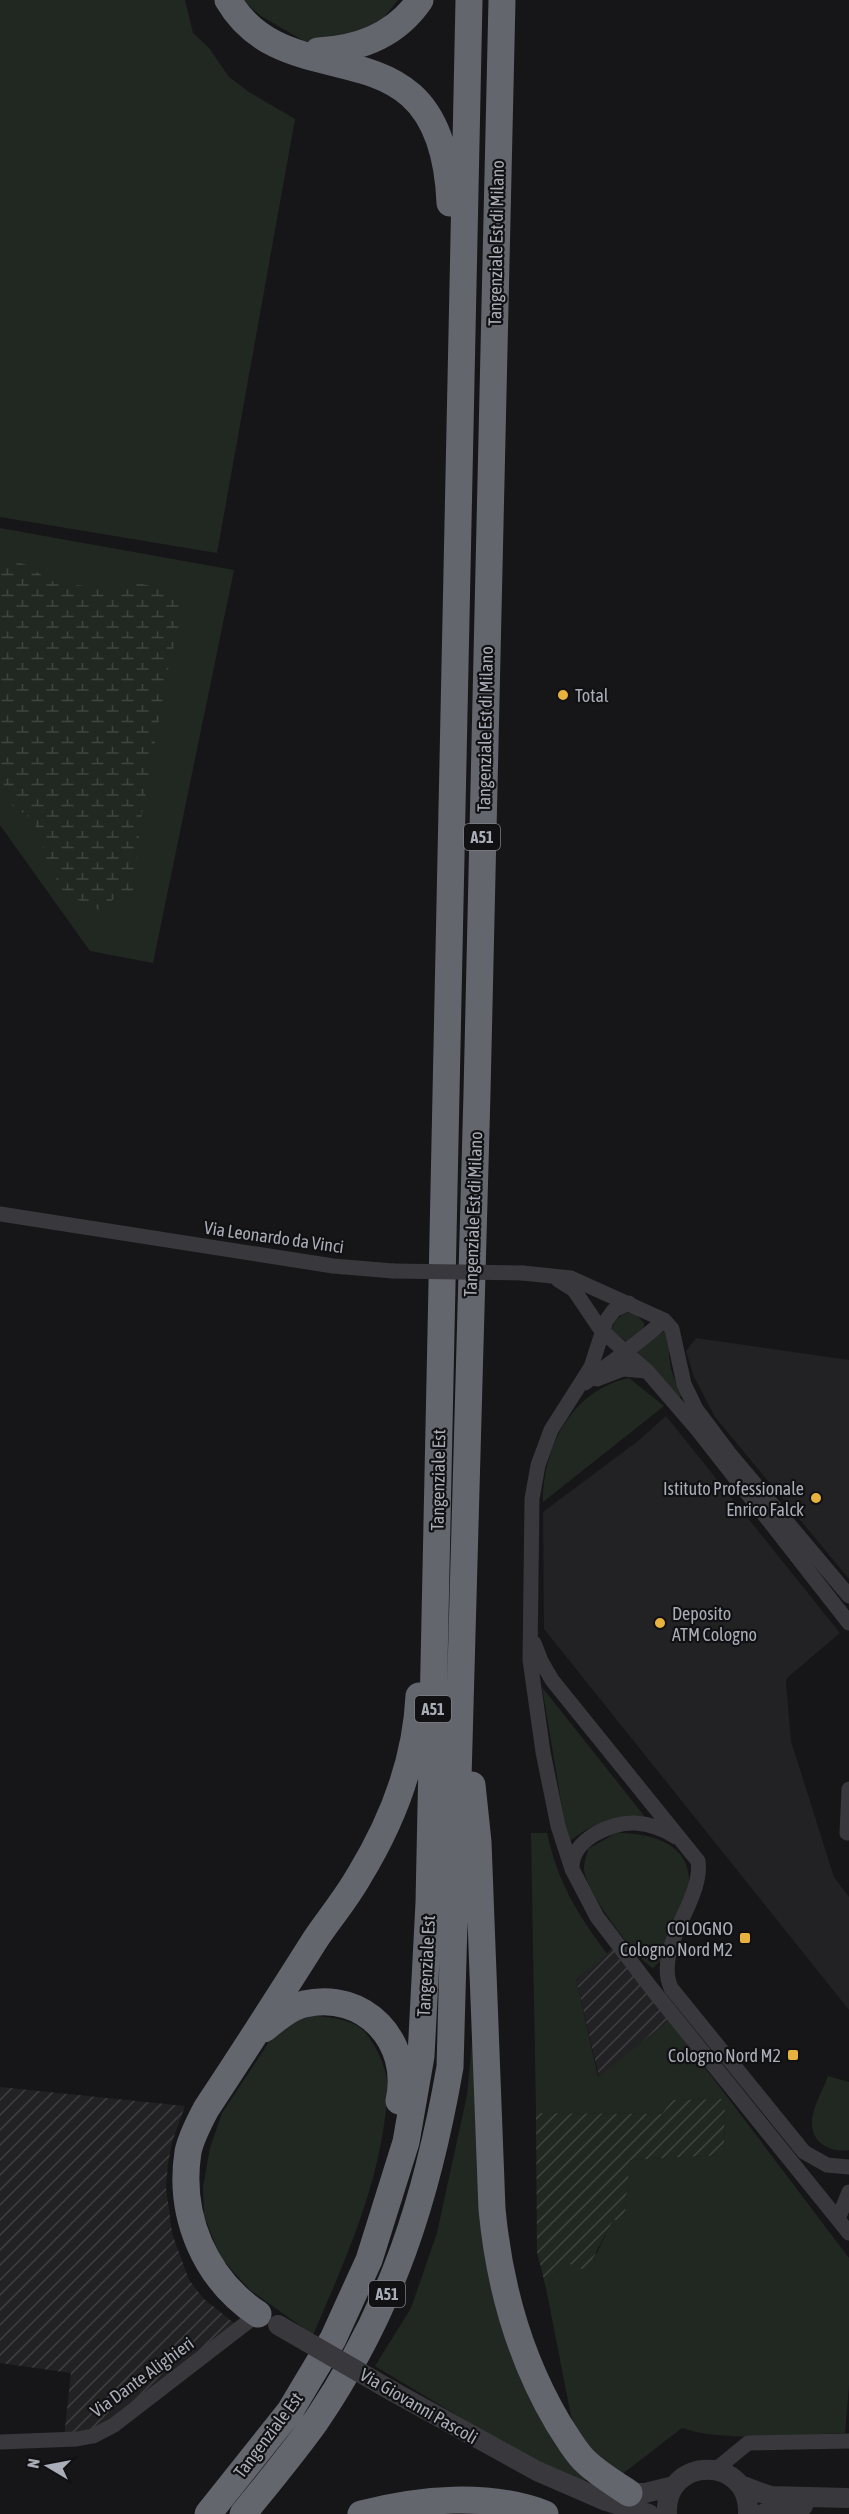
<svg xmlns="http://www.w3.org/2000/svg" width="849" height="2514" font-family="'Asap Condensed',sans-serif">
<defs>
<pattern id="industrial-furrows" width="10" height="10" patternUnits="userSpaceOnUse" patternTransform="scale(1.5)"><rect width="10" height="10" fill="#222225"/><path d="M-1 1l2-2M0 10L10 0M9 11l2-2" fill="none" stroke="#3f3f42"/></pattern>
<pattern id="wetland-marsh" width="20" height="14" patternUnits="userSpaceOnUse" patternTransform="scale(1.5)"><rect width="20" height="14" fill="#212822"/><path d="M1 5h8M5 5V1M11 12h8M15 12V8" fill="none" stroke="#3e4440"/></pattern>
<pattern id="garden-furrows" width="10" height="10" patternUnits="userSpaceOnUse" patternTransform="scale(1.5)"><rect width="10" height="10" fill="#212822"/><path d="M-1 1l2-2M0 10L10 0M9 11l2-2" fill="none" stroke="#3e4440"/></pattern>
</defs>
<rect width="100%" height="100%" fill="#161618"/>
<!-- built -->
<path fill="#222225" d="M 696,1338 L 849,1360 L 849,1579 L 715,1417 L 694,1377 L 686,1351 Z
M 666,1416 L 840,1633 L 787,1678 L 786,1682 L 791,1741 L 834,1877 L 849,1897 L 849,2010 L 544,1629 L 543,1512 L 638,1441 Z"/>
<!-- industrial -->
<path fill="url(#industrial-furrows)" d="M 613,1948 L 669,2020 L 599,2077 L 576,1979 Z
M 0,2087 L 185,2106 L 172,2142 L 168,2164 L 166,2187 L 172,2233 L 189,2280 L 204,2299 L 239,2327 L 112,2423 L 64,2437 L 71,2373 L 0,2363 Z"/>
<!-- grass -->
<path fill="#212822" d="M 0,0 L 185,0 L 193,33 L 209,48 L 229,77 L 249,92 L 295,119 L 217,553 L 0,517 Z
M 242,0 L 398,0 L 373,31 L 336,43 L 304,41 L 261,16 Z
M 0,528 L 234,570 L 153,963 L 90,951 L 0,825 Z
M 633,1311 L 644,1323 L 643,1333 L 627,1342 L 611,1330 C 616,1319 621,1313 633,1311 Z
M 663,1332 L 667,1332 C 670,1342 668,1351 670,1362 C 671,1374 677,1385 683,1395 L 678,1398 L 636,1350 Z
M 629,1378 L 664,1406 L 543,1502 C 543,1447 572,1390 629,1378 Z
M 542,1687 L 645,1817 C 615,1818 591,1822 568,1843 Z
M 531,1833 L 547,1833 C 558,1883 577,1913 607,1954 L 576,1979 L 598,2077 L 669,2020 L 849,2258 L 849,2385 L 845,2433 C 797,2434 727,2443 682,2428 L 621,2475 L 597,2457 L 581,2438 L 571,2416 L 546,2288 L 565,2262 L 597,2253 L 613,2219 L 624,2219 L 630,2160 L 724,2155 L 725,2099 L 672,2100 L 662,2114 L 536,2113 Z
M 616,1833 C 649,1833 691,1842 689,1884 C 688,1898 668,1943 662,1959 L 653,1968 C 634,1957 584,1889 584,1868 C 584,1862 587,1855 588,1849 Z
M 312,2015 C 328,2018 351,2018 364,2031 C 376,2045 386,2067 388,2085 C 389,2095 386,2107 385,2117 C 376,2193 343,2265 313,2335 L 250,2290 L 220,2257 L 204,2215 L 203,2187 L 210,2148 L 222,2113 L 279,2027 Z
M 473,2033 L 485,2252 L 586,2478 L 585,2482 L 525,2456 L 375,2366 L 411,2308 L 437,2233 L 467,2095 Z
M 828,2076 L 849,2082 L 849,2150 C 831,2153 811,2143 812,2122 C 812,2108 823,2090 828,2076 Z"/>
<!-- wetland -->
<path fill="url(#wetland-marsh)" d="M 0,557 L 27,565 L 50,581 L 105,589 L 136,583 L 170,589 L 182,596 L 183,609 L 168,670 L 141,819 L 133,892 L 128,896 L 114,899 L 99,910 L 68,895 L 58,886 L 55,873 L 45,858 L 41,837 L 35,825 L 26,814 L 14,809 L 0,776 Z"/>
<!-- garden -->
<path fill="url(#garden-furrows)" d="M 725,2099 L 724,2155 L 630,2160 L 624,2220 L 613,2220 L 586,2271 L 565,2262 L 546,2288 L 537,2252 L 536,2113 L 662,2114 L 672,2100 Z"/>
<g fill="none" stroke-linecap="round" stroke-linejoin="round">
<!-- minor -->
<path stroke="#38383d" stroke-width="15" d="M 0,1214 L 333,1266 L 393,1271
M 523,1273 L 571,1278 L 664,1320 L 672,1329 L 684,1384 L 696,1409 L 729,1453 L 849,1596
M 558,1280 L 574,1290 L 601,1330 L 647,1371 L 697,1429 L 849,1623
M 629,1303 L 614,1310 L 606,1321 L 591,1367 L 551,1430 L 538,1465 L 532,1499 L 530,1660 L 543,1752 L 558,1826 L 572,1869 L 597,1917 L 652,1989 L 849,2233
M 597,1379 L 623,1369 L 647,1371
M 585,1383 C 611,1361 640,1343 664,1320
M 534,1643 L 541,1661 L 552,1680 L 698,1861 C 704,1900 653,1947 671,1988 L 804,2152 L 827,2165 L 849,2167
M 847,1833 L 849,1789
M 572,1869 C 571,1840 610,1822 635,1823 C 649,1824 664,1829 676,1837
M 838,2219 L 849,2192
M 0,2442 L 77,2439 L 93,2436 L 114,2425 L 258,2314
M 711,2469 L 720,2466 L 748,2443 L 849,2441"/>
<!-- tertiary -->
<path stroke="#38383d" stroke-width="20" d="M 392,2391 L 537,2471 L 606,2501 L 649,2514
M 740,2485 L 770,2496 L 847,2498
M 617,2493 L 645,2493 L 674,2486
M 667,2514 C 664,2455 751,2455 748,2514
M 762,2514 L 803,2506"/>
<!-- motorway -->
<path stroke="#64666e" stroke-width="27" d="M 228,0 C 290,106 442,11 450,203
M 318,51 C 359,49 396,35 420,0
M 472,1785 L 478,1842 L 492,2209 C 499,2284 519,2357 558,2423 C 566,2435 574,2450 584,2460 C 597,2473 614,2483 629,2493
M 264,2029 C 276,2019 289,2008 304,2004 C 365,1990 412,2042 399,2101
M 258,2314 C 205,2279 178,2216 188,2152 C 191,2137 199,2123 206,2109 C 243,2053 279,1997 315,1940 C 329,1919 346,1899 359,1876 C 392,1822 416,1760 419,1696
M 208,2514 L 290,2411 L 333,2339 L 369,2260 L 406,2142 L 421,2056 L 429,1903 L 469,0
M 243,2514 C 268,2483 293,2453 316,2421 C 392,2309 427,2199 450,2067 L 477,1093 L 502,0
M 361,2514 C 419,2499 488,2492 545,2514"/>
<!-- minor-bridge -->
<path stroke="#38383d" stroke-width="15" d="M 393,1271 L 523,1273"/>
<!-- tertiary-bridge -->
<path stroke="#38383d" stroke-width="20" d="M 278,2325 L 392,2391"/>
</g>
<!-- markers -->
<g fill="#e8b23e" stroke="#111113" stroke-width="2">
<circle cx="563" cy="695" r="6"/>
<circle cx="816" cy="1498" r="6"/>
<circle cx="660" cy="1623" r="6"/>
<rect x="739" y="1932" width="12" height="12" rx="3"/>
<rect x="787" y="2049" width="12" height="12" rx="3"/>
</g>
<g text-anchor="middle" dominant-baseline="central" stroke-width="4.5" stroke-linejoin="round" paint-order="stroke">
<!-- shield labels -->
<g fill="#111113" stroke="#7b7e86" stroke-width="1.5">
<rect x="464" y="824" width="36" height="26" rx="4.5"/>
<rect x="415" y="1696" width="36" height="26" rx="4.5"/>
<rect x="369" y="2281" width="36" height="26" rx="4.5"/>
</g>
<g font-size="16" font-weight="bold" fill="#a9adb7">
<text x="482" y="837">A51</text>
<text x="433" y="1709">A51</text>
<text x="387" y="2294">A51</text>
</g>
<!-- street labels -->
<g font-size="18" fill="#a9adb7" stroke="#111113">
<text transform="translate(496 243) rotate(-89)">Tangenziale Est di Milano</text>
<text transform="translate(485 729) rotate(-89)">Tangenziale Est di Milano</text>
<text transform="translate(473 1214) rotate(-88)">Tangenziale Est di Milano</text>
<text transform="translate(274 1237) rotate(8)">Via Leonardo da Vinci</text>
<text transform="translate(438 1480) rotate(-89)">Tangenziale Est</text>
<text transform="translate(426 1966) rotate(-87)">Tangenziale Est</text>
<text transform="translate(142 2377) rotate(-36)">Via Dante Alighieri</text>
<text transform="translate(419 2406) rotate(30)">Via Giovanni Pascoli</text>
<text transform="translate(268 2435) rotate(-53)">Tangenziale Est</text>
</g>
<!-- poi labels -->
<g font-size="18" fill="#a9adb7" stroke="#111113" text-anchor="end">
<text x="575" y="695" text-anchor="start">Total</text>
<text x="804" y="1488">Istituto Professionale<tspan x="804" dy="21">Enrico Falck</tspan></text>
<text x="672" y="1613" text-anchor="start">Deposito<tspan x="672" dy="21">ATM Cologno</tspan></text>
<text x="733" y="1928">COLOGNO<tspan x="733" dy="21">Cologno Nord M2</tspan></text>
<text x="781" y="2055">Cologno Nord M2</text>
</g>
</g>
<!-- north arrow -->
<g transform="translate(48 2466) rotate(280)" stroke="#111113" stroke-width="4.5" paint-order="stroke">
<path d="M0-4.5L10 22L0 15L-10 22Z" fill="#a9adb7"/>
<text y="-9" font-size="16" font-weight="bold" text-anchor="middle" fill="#a9adb7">N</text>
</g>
</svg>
